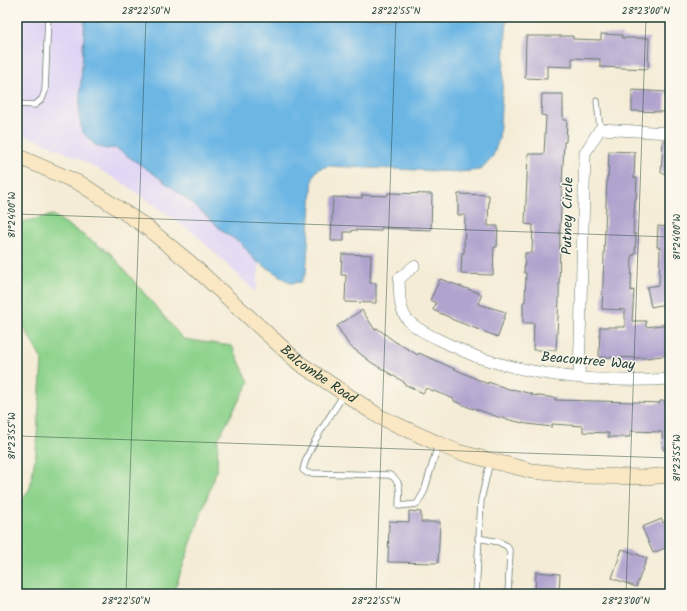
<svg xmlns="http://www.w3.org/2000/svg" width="687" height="611" font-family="Kalam,sans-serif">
<rect width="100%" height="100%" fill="#fbf7ec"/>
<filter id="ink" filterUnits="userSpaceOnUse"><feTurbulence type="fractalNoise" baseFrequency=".025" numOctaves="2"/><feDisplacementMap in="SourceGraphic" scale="8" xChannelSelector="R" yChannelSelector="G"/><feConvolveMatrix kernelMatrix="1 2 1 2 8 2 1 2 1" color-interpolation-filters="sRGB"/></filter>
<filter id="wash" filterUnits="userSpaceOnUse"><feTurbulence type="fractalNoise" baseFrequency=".012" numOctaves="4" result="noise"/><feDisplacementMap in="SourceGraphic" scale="16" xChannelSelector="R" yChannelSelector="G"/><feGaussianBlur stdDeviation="0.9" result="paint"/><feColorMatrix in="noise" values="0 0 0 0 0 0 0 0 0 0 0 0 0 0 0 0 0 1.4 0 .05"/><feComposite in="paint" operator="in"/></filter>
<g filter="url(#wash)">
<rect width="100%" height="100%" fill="#f4ecd6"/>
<!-- built -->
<path fill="#dfd4f5" d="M 17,17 L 291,17 L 256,292 L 194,233 L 123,183 L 84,161 L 43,142 L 17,133 Z"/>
<!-- green -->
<path fill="#8ed38c" stroke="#568860" d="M 53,215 L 110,253 L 183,339 L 232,346 L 249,382 L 218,439 L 217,469 L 173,594 L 17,594 L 17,509 L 30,488 L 36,452 L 42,360 L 17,315 L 18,223 Z"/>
<!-- water -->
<path fill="#6cb6e4" stroke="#467a8c" d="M 85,17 L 507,17 L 499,139 L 493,156 L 480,170 L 459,172 L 328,166 L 318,169 L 313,176 L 306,273 L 301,282 L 291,283 L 255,260 L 240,242 L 226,234 L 191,202 L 154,174 L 116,148 L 106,149 L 95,145 L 82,132 L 79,114 Z"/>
<g id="blocks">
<!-- building -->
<path fill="#b0a3ce" d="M 601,34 L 622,35 L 622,38 L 649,38 L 648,69 L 600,67 L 600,59 L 572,58 L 572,67 L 547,66 L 547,79 L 525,78 L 526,36 L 573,36 L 573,39 L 601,40 Z
M 632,90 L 666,92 L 665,112 L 632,111 Z
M 542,94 L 563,94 L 563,120 L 567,120 L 566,142 L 564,142 L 560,229 L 559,300 L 556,350 L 533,350 L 534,323 L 523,323 L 523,302 L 525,302 L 526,273 L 524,273 L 525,253 L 532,253 L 533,225 L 525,224 L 528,154 L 544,154 L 546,116 L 541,115 Z
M 663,140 L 670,140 L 670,173 L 661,173 Z
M 609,151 L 635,152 L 634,178 L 637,178 L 636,199 L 635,199 L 633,234 L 636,234 L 635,255 L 632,255 L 631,291 L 634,290 L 632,321 L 646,321 L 646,327 L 670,324 L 670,355 L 646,358 L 599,357 L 600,327 L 625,327 L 625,310 L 602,309 L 607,177 L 608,177 Z
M 388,193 L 432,194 L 431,230 L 381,228 L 380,231 L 352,230 L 352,232 L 344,232 L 344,241 L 331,241 L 333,197 L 362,198 L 362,195 L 387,196 Z
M 458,194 L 489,195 L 488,226 L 498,226 L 497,247 L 494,247 L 493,275 L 461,274 L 462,253 L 464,253 L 465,215 L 458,215 Z
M 658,226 L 670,227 L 670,303 L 651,307 L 647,287 L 659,285 L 660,247 L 657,247 Z
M 342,254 L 371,255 L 370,283 L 376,283 L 376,303 L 345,302 L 346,275 L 341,275 Z
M 440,279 L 482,294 L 478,304 L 506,312 L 498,337 L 451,319 L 451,318 L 433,310 L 436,303 L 430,300 Z
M 362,310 L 375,330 L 377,328 L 394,341 L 418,355 L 419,353 L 488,384 L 488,382 L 512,390 L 512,389 L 532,394 L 531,395 L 556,398 L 555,400 L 636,402 L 660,403 L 660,401 L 670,400 L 670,450 L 663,450 L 662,432 L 630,431 L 630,437 L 608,437 L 609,433 L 583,432 L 583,426 L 552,424 L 552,427 L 527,424 L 498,417 L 473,408 L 473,409 L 454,401 L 454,399 L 426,388 L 423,393 L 404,384 L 404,382 L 372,363 L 349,345 L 337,326 Z
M 409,511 L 421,512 L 421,522 L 440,522 L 438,563 L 388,562 L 389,521 L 409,522 Z
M 662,519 L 663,523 L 670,520 L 670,546 L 653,553 L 642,527 Z
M 622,549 L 647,558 L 636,587 L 612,578 Z
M 536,572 L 560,574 L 559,594 L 535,594 Z"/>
</g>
</g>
<g filter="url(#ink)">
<use href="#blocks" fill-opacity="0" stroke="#6a7a6d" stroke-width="1"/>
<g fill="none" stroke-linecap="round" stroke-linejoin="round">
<!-- lane casing -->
<g stroke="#6a7a6d" stroke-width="7">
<path id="lane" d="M 597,101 L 600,129
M 17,104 L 35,105 L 42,99 L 45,91 L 48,17
M 344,394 C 332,414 307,448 303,470 L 307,473 L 390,475 C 403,482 399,493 399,506 L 417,504 L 424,492 L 438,445
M 478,538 L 499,542 L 507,546 L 510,552 L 508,594
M 476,594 L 481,500 L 490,461"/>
</g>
<!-- street casing -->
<g stroke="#6a7a6d" stroke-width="12">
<path id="street" d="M 414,266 L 399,279 C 400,293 398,307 407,319 C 416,330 434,337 446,343 C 457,348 469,354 480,358 C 541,377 606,383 670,379
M 579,378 L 585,153 L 600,129 L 670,133"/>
</g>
<!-- secondary casing -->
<g stroke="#6a7a6d" stroke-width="16">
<g id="secondary">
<path id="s1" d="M 17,156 L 81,184 L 145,226 L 189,262 L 299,363 L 380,417 L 439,444 L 458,452 L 532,471 L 582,476 L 647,477 L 670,475"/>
</g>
</g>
<!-- lane -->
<use href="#lane" stroke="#fff" stroke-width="5.5"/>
<!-- street -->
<use href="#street" stroke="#fff" stroke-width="11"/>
<!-- secondary -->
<use href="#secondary" stroke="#fae7c3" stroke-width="15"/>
</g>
</g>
<!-- ticks -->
<path fill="none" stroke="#1f3d34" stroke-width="1" stroke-opacity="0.45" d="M 17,214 L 670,237M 17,436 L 670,458M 126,594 L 146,17M 376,594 L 396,17M 626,594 L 646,17"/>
<g text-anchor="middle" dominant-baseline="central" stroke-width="3" stroke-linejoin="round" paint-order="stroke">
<!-- street labels -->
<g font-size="14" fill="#1f3d34" stroke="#fbf7ec">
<text transform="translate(568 216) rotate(-89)">Putney Circle</text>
<text transform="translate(588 361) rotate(5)">Beacontree Way</text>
<text stroke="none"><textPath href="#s1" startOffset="375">Balcombe Road</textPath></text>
</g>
</g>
<!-- margin -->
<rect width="687" height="611" fill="none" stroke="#fbf7ec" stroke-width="44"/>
<rect x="22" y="22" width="643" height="567" fill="none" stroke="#1f3d34" stroke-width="1.5"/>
<g font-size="10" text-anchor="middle" fill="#1f3d34">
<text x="146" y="14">28°22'50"N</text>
<text x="396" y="14">28°22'55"N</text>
<text x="646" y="14">28°23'00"N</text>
<text transform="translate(11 215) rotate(-90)" y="4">81°24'00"W</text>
<text transform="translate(676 237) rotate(-90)" y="4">81°24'00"W</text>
<text transform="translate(11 436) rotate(-90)" y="4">81°23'55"W</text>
<text transform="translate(676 458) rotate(-90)" y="4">81°23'55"W</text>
<text x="126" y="604">28°22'50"N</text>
<text x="376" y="604">28°22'55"N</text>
<text x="626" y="604">28°23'00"N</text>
</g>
</svg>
